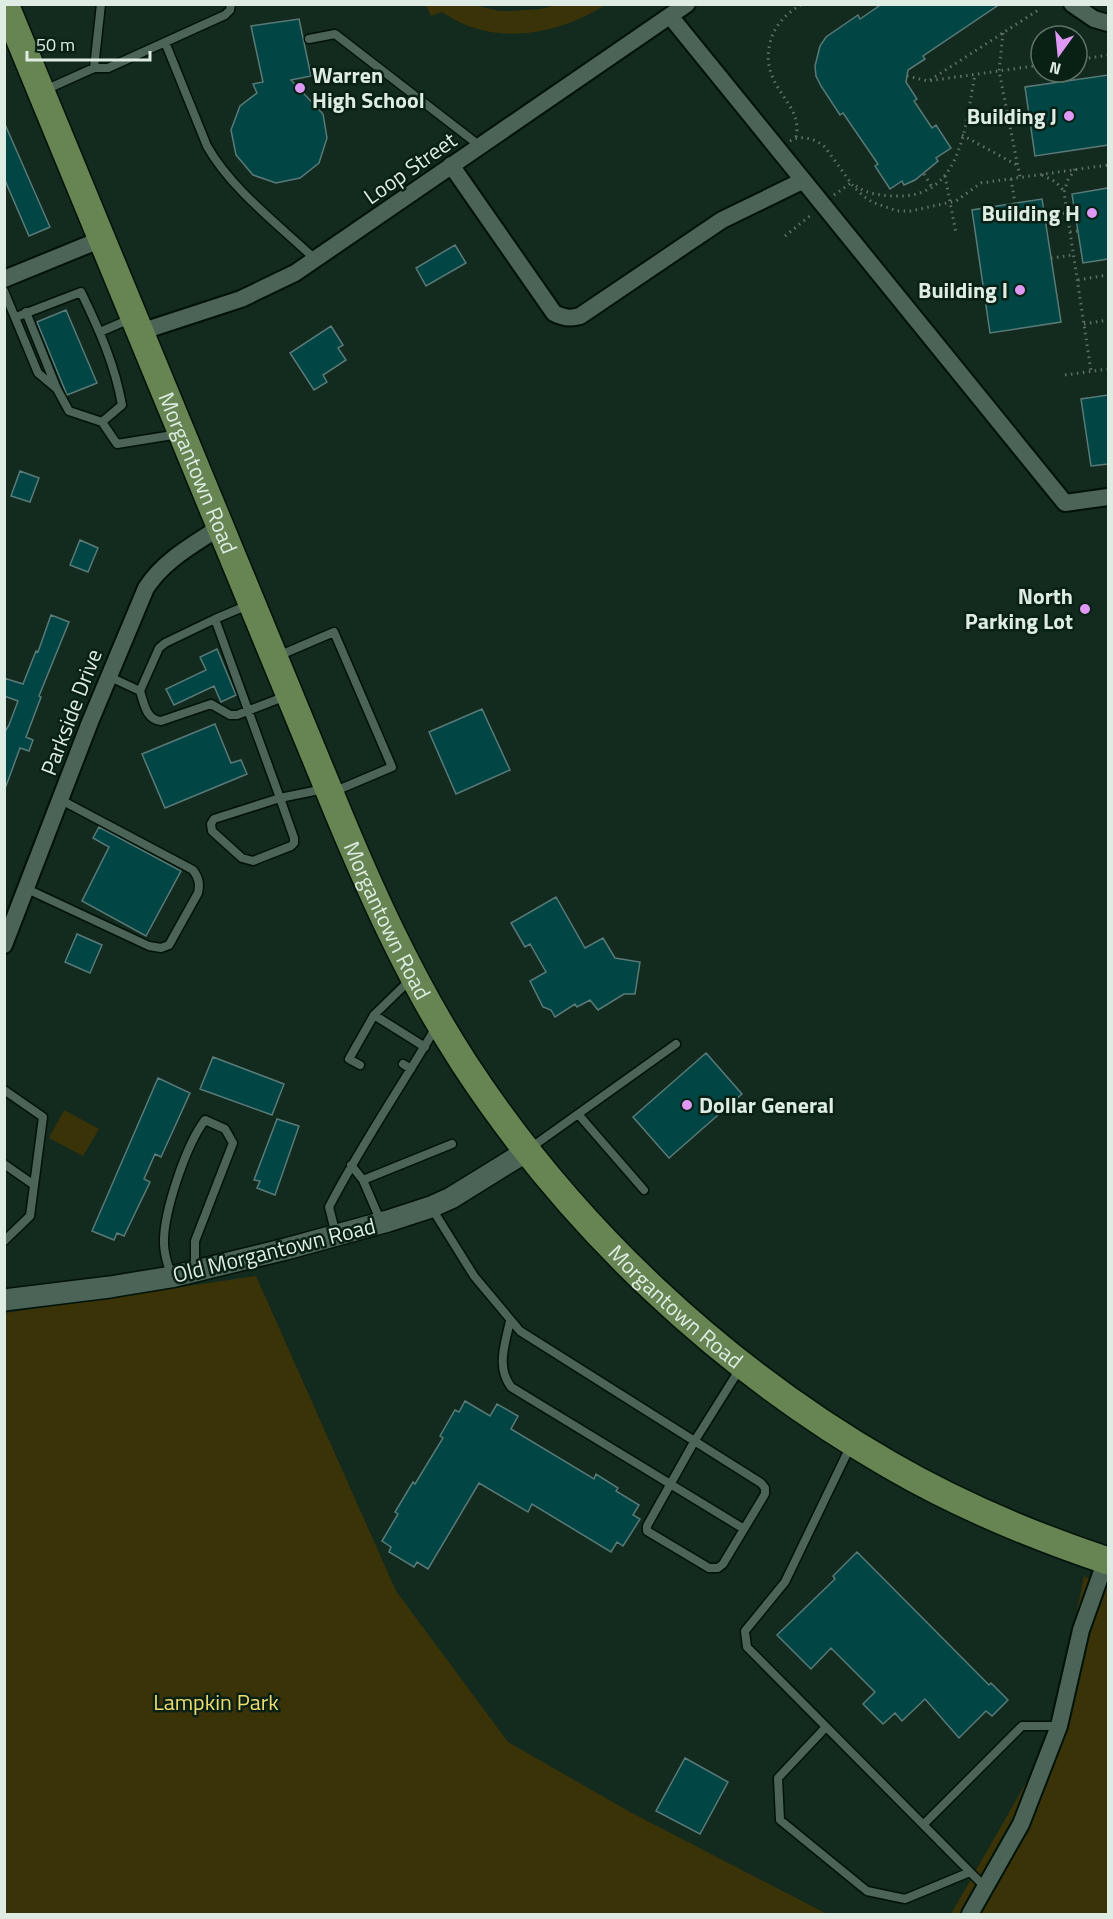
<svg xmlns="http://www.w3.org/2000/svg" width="1113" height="1919" font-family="'Titillium Web',sans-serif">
<rect width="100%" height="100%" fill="#132a1f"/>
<!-- green -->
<path fill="#3b3308" d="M 426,5 L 474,5 L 499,11 L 511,11 L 541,9 L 556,5 L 605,5 C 556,36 492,47 442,12 L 431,16 Z
M 64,1110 L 99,1129 L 83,1156 L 49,1138 Z
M 256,1276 L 396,1591 L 508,1742 L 630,1812 L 827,1914 L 5,1914 L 5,1313 Z
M 1084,1576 L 1108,1587 L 1108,1914 L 951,1914 L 1043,1753 L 1061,1689 Z"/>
<!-- building -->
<path fill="#014644" stroke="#5a7a78" stroke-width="1.5" d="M 882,4 L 1000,4 L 923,56 L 925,59 L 908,70 L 906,82 L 917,99 L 914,101 L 932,128 L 936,125 L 951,148 L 936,158 L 938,161 L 915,180 L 904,185 L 902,181 L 890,189 L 875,166 L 878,164 L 843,113 L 840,115 L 821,86 L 816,76 L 815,66 L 820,46 L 826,37 L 858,15 L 860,19 Z
M 299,19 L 311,76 L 291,80 L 323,114 L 327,138 L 319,163 L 300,178 L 276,183 L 253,175 L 236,155 L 231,130 L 240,106 L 257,93 L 253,84 L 263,82 L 251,26 Z
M 1108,75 L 1108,145 L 1035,156 L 1025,87 Z
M 4,122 L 50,227 L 29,236 L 4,178 Z
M 1108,188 L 1108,259 L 1083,263 L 1072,194 Z
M 1042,199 L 1061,322 L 990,333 L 972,210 Z
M 455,245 L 466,263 L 426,286 L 416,268 Z
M 66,310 L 97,383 L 67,395 L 37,322 Z
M 331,326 L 343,345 L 338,348 L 346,360 L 323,375 L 327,382 L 314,390 L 290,353 Z
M 1108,395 L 1108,464 L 1091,466 L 1081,399 Z
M 20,471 L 39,478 L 30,502 L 11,496 Z
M 80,540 L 98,548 L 88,572 L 70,565 Z
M 51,615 L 69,622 L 39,696 L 41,697 L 26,737 L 33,740 L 29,751 L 20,748 L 6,786 L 4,785 L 4,729 L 6,730 L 9,725 L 18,701 L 4,696 L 4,678 L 23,684 L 36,651 L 38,652 Z
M 217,649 L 236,695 L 221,702 L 214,686 L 174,705 L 166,689 L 206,670 L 200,657 Z
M 482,709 L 510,770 L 456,794 L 429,732 Z
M 215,724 L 231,763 L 241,760 L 247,774 L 165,808 L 142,754 Z
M 99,827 L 181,871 L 146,936 L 82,901 L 109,847 L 93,838 Z
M 556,897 L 585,948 L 603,938 L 615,958 L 640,962 L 635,994 L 624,994 L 598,1010 L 590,1000 L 577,1007 L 575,1004 L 555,1017 L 551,1010 L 543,1007 L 530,981 L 546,972 L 530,944 L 525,947 L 511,923 Z
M 77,934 L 102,945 L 90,973 L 65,962 Z
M 706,1053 L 742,1094 L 669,1158 L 633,1117 Z
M 213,1057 L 284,1084 L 272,1115 L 200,1089 Z
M 158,1078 L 190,1093 L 161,1157 L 155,1154 L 144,1179 L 150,1182 L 124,1236 L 117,1233 L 114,1240 L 92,1231 Z
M 277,1119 L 299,1126 L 275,1195 L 257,1188 L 260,1181 L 254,1180 Z
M 465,1401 L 490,1416 L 497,1404 L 518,1416 L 511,1429 L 594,1479 L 596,1474 L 618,1488 L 616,1491 L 639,1505 L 633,1515 L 640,1519 L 623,1546 L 617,1542 L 611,1552 L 532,1504 L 528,1512 L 479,1483 L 428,1569 L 417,1562 L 414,1567 L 389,1552 L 391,1547 L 382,1541 L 398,1514 L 395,1512 L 413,1482 L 415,1484 L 443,1438 L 440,1436 L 455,1410 L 459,1412 Z
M 857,1552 L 989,1685 L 991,1683 L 1008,1700 L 992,1716 L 986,1711 L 959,1738 L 925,1699 L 902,1721 L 895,1713 L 883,1724 L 863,1704 L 875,1692 L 831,1648 L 811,1669 L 777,1635 L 835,1579 L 833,1576 Z
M 685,1758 L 728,1782 L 700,1834 L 656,1811 Z"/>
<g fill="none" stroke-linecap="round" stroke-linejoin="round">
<!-- service casing -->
<g stroke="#001208" stroke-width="11">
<path id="service" d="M 309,39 L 335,34 L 480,146
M 165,42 L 207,146 C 231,189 279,225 316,260
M 94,68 L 101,4
M 45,90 L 94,68 L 108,68 L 225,15 L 230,10 L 231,4
M 4,291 L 38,373 L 57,389
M 26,312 L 57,389 L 69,411 L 102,422 L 117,444 L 179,434
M 16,317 L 81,292 C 99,329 115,365 122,405 L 102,422
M 100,332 L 130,319
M 248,605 L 215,619 L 280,798 L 324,789
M 215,619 L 165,643 L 159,648 L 140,691 C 144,703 146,720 161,721 L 211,704 L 230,715 L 237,715 L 286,696
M 278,656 L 334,632 L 392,767 L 333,792
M 108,676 L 140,691
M 280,798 L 294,838 L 294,843 L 291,846 L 253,861 L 242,858 L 212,831 L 211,824 L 214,819 Z
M 27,889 L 149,946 L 161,948 L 169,945 L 198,893 C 200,884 199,878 193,870 L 61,800
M 374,1015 L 425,1047
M 403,1064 L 411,1069
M 360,1065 L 349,1059 L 374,1015 L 411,979
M 4,1090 L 43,1117 L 30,1216 L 4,1241
M 578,1114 L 644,1190
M 529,1149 L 676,1044
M 4,1164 L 34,1185
M 351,1165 L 363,1180 L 452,1144
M 363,1180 L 381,1222
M 431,1207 L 474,1276 L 520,1331 L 761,1483 L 765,1488 L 765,1494 L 723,1564 L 718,1568 L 709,1568 L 647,1531 L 647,1526 L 694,1442 L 741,1367
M 336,1235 L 329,1207 C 361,1145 401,1087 436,1027
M 171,1277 C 169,1267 164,1255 164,1244 C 163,1213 186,1145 205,1120 L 225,1129 L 233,1143 L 195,1241 L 195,1271
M 510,1321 C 505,1344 496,1367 511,1387 L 744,1529
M 851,1445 L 785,1582 L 745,1631 L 747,1647 L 985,1887
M 826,1727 L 778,1778 L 780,1820 L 867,1891 L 905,1899 L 970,1872
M 924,1824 L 1022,1726 L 1059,1726"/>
</g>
<!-- minor casing -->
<g stroke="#001208" stroke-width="20">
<path id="minor" d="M 1072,4 L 1094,19 L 1108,23
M 670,16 L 1065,503 L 1108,497
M 451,165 L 554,313 C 563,318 570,319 580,316 L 722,220 L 802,181
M 4,279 L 102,239
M 140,332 L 241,299 L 295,273 L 687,4
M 4,945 L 90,722 L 146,588 C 164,560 193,545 220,527
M 970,1914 L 1021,1824 L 1059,1726 L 1081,1630 L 1106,1560"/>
</g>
<!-- tertiary casing -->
<g stroke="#001208" stroke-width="24">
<path id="tertiary" d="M 4,1300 L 110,1287 L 171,1277 L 286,1249 L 388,1221 L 431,1207 L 451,1198 L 527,1151"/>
</g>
<!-- primary casing -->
<g stroke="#001208" stroke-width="30">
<g id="primary">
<path id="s1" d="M 5,4 L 330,793 C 368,886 409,978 464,1063 C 571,1227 720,1367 890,1465 C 959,1505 1033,1536 1108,1561"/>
</g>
</g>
<!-- path -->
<path stroke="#5e7268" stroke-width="3" stroke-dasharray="1.5 4.5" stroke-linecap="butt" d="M 1003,33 L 999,71 L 1020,177
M 1077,60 L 1108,55
M 907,76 L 928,81 L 1041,65
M 930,80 L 1040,9
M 962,135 L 1017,165
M 796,137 C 804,102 759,88 770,43 C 774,25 787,13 802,4
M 790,141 C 802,134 815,139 825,147 L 853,186 L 862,195 L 872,202 L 897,211 L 911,211 L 956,201 L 981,183 L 1108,165
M 1075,169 L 1068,180 L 1064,192 L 1091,371
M 924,174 L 932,187
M 1042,175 L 1056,182 L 1063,190
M 945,176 L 956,233
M 1011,179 L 1015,203
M 856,186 C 867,194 883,196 896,196 C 963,198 965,124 975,75
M 834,195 L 851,183
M 1045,216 L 1067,213
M 1070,232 L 1078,231
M 785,236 L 811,215
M 1051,258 L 1073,255
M 1078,280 L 1108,275
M 1084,324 L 1108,320
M 1065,375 L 1108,369"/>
<!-- service -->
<use href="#service" stroke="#4b6457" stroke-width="8"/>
<!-- minor -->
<use href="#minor" stroke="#4b6457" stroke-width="16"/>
<!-- tertiary -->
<use href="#tertiary" stroke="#4b6457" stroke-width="21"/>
<!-- primary -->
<use href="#primary" stroke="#668552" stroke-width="27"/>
</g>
<!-- markers -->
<g fill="#dd99f3" stroke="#092015" stroke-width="2">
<circle cx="300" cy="88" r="6"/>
<circle cx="1069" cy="116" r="6"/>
<circle cx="1092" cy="213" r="6"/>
<circle cx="1020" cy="290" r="6"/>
<circle cx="1085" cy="609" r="6"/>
<circle cx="687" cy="1105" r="6"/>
</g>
<g text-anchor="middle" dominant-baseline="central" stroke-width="5" stroke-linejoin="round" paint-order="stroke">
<!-- poi labels -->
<g font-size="22" font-weight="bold" fill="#deece4" stroke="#092015" text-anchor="end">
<text x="312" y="75" text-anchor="start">Warren<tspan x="312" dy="25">High School</tspan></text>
<text x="1057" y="116">Building J</text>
<text x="1080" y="213">Building H</text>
<text x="1008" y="290">Building I</text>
<text x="1073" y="596">North<tspan x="1073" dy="25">Parking Lot</tspan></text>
<text x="699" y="1105" text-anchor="start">Dollar General</text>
</g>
<!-- street labels -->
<g font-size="22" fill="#deece4" stroke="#092015">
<text transform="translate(410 168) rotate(-35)">Loop Street</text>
<text stroke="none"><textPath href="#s1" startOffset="507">Morgantown Road</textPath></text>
<text transform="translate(71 712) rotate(-69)">Parkside Drive</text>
<text stroke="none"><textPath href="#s1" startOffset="993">Morgantown Road</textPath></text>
<text transform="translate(274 1250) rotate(-14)">Old Morgantown Road</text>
<text stroke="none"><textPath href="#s1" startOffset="1479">Morgantown Road</textPath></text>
</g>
<!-- park labels -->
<g font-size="22" fill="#f1da6e" stroke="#092015">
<text x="216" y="1702">Lampkin Park</text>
</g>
</g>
<!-- border -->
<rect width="1113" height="1919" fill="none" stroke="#deece4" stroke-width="12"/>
<!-- north arrow -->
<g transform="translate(1059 54) rotate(195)"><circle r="28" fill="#092015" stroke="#5e7268" stroke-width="1.5"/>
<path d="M0-4.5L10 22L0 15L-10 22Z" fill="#dd99f3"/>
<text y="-9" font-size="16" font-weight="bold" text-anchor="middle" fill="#deece4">N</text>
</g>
<!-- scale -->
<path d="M27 51v9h123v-9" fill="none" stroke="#deece4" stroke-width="3"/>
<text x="36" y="51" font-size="18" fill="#deece4" stroke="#092015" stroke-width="4.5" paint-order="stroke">50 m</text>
</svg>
